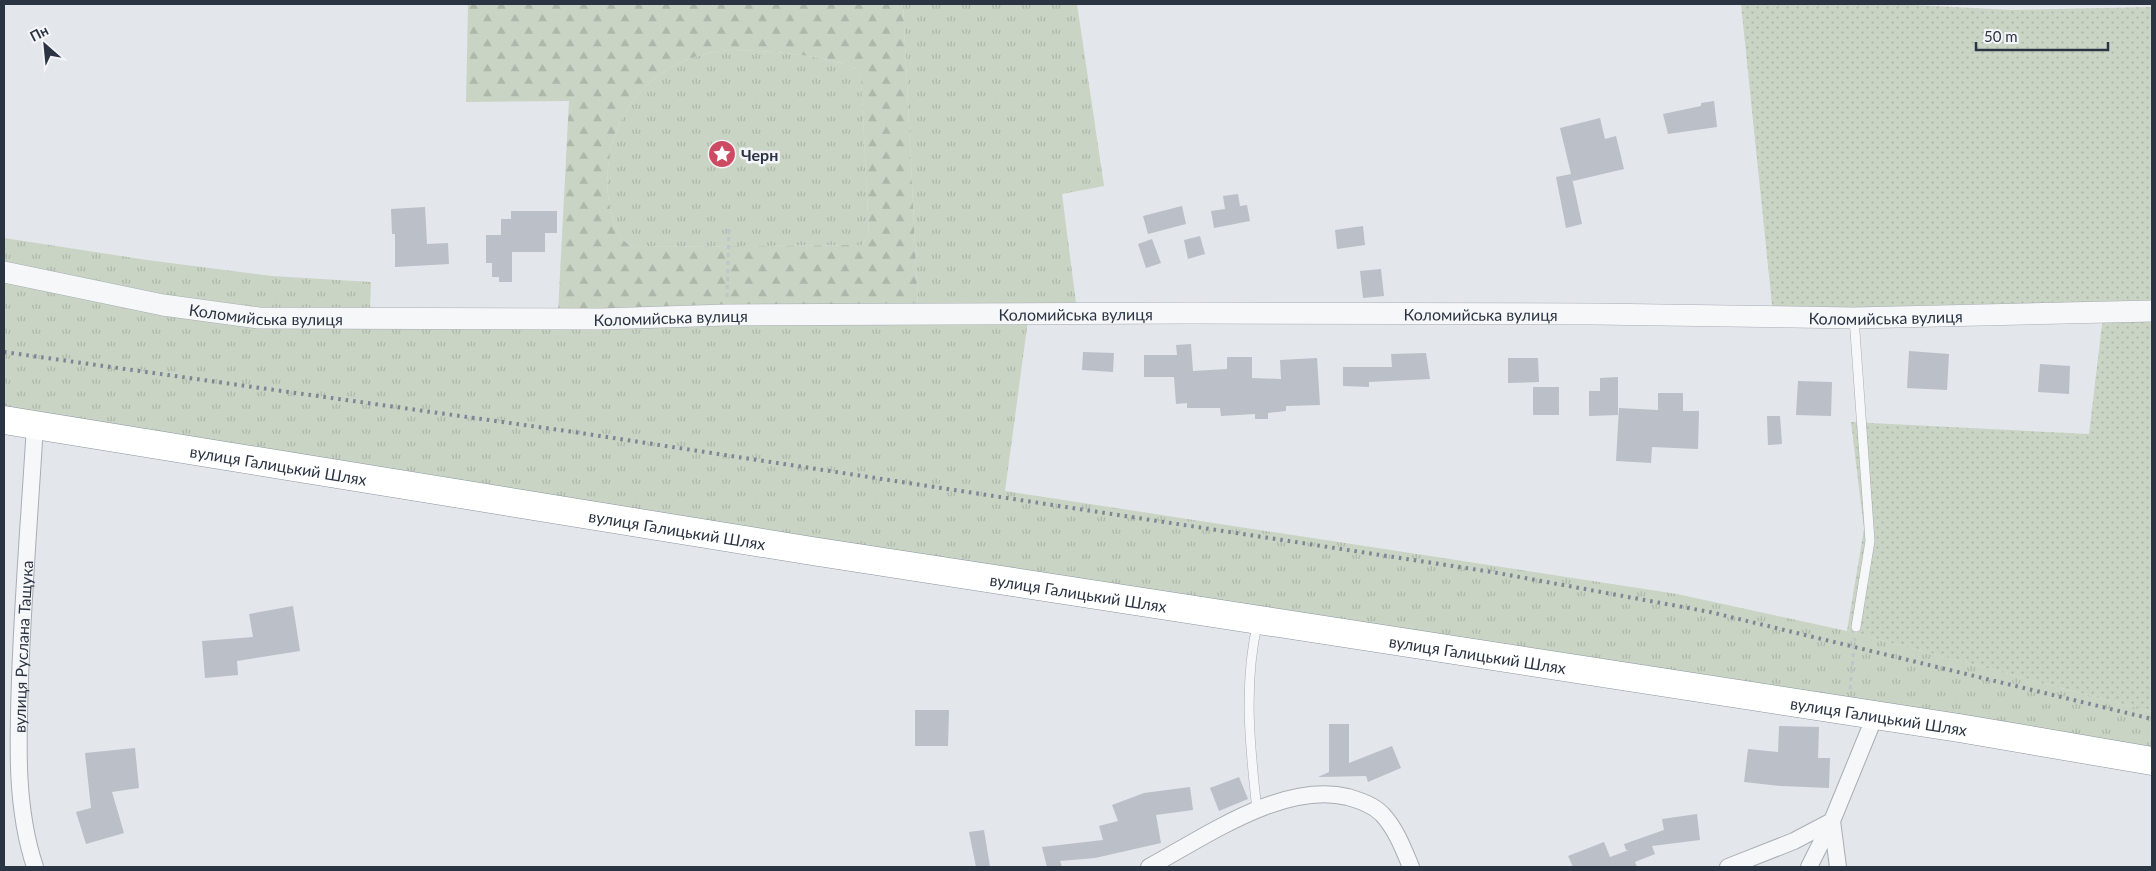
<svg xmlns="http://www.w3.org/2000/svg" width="2156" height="871" font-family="Lato,sans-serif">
<defs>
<pattern id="grass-tufts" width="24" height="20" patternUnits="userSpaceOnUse" patternTransform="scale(1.25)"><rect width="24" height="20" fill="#c9d4c4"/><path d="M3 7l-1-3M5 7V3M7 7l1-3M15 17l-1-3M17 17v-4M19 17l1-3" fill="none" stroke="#adb7aa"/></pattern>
<pattern id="forest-firs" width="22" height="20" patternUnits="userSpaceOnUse" patternTransform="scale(1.25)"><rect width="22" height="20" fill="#c9d4c4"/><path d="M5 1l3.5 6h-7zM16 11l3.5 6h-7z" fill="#adb7aa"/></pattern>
<pattern id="park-dots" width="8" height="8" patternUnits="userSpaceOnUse" patternTransform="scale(1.25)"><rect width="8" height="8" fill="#c9d4c4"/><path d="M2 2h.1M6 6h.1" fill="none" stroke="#adb7aa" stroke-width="1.8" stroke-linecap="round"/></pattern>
</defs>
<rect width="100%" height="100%" fill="#e3e6eb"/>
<!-- grass -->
<path fill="url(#grass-tufts)" d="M 903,4 L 1077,4 L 1104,186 L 1062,194 L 1078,319 L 1028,320 L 1005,491 L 1677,594 L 1847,631 L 2152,712 L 2152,771 L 4,424 L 4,238 L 147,260 L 272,276 L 371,282 L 370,310 L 918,305 Z
M 732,50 C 771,51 821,54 857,69 L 861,78 L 869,235 L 862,245 L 636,247 C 625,245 620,237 616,227 C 598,183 609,126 641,91 C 665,65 697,52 732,50 Z"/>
<!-- forest -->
<path fill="url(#forest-firs)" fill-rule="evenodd" d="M 468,4 L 903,4 L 918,306 L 558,313 L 569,101 L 466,102 ZM 732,50 C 771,51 821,54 857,69 L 861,78 L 869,235 L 862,245 L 636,247 C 625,245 620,237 616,227 C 598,183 609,126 641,91 C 665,65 697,52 732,50 Z"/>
<!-- park -->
<path fill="url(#park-dots)" d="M 1741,4 L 1895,4 L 2012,10 L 2152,7 L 2152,712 L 1847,631 L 1864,529 L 1851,422 L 2089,434 L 2103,316 L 1773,314 Z"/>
<!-- building -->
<path fill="#babfc8" d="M 1714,101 L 1717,127 L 1668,134 L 1663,114 L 1701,106 L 1701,103 Z
M 1600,118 L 1605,139 L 1616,136 L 1624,169 L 1573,181 L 1572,178 L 1582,224 L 1566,228 L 1556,177 L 1571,174 L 1560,128 Z
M 1238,194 L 1240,206 L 1247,205 L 1250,221 L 1214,228 L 1211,211 L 1225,209 L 1223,196 Z
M 1182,206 L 1186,224 L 1148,234 L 1143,216 Z
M 425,207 L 427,244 L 448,243 L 449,264 L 395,267 L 395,234 L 392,234 L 391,209 Z
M 511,211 L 557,211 L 557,233 L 545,233 L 545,252 L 512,252 L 512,282 L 499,282 L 499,277 L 492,277 L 492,263 L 486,263 L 486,235 L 501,235 L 501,219 L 511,219 Z
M 1363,226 L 1365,245 L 1337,249 L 1335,230 Z
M 1200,236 L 1205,254 L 1188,259 L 1184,240 Z
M 1152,239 L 1161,263 L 1146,268 L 1138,244 Z
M 1381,269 L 1384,296 L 1363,298 L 1360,271 Z
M 1191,344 L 1193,371 L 1227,369 L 1227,357 L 1252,357 L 1252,378 L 1281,379 L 1280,360 L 1317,358 L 1320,405 L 1286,406 L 1286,411 L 1268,413 L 1268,419 L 1255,419 L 1255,414 L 1221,416 L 1220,408 L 1187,408 L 1187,403 L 1176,404 L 1174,377 L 1144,377 L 1144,355 L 1177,355 L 1176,345 Z
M 1909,351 L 1949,354 L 1947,390 L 1907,388 Z
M 1083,352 L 1114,353 L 1113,372 L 1082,370 Z
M 1426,353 L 1430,379 L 1369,382 L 1369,387 L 1343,386 L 1343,367 L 1392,367 L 1391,354 Z
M 1508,358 L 1538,358 L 1539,382 L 1508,383 Z
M 2040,364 L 2070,366 L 2069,394 L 2038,392 Z
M 1618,377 L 1618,415 L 1589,416 L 1589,391 L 1600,391 L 1600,378 Z
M 1798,381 L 1832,382 L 1831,416 L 1796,415 Z
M 1533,387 L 1559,387 L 1559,415 L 1533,415 Z
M 1658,393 L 1683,393 L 1683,411 L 1699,411 L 1698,449 L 1652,447 L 1651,463 L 1616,461 L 1619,408 L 1658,410 Z
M 1767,416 L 1780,416 L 1782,444 L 1768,445 Z
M 293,606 L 300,651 L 237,661 L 238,675 L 205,678 L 202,641 L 253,637 L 249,614 Z
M 915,710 L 949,710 L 948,746 L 915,746 Z
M 1329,724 L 1349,724 L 1349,763 L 1392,746 L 1401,768 L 1368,782 L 1366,776 L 1318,777 L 1329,772 Z
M 1779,726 L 1819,727 L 1818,758 L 1830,758 L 1829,788 L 1781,786 L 1744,782 L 1748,749 L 1778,752 Z
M 135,748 L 139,788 L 112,792 L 124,833 L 86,844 L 76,812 L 91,808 L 85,753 Z
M 1239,777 L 1248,799 L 1219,811 L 1210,788 Z
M 1190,787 L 1193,810 L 1156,815 L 1161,843 L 1095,858 L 1060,861 L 1062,867 L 1047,867 L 1042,847 L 1103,840 L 1099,826 L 1118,821 L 1112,805 L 1144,793 Z
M 1697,814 L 1700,840 L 1652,846 L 1655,854 L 1635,862 L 1637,867 L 1573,867 L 1568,856 L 1604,842 L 1610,857 L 1629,850 L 1626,850 L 1624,844 L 1664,830 L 1662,819 Z
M 984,830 L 990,867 L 976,867 L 969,832 Z"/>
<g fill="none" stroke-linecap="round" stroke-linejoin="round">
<!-- service casing -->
<g stroke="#a8adb5" stroke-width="10">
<path id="service" d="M 1854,318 L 1870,541 L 1856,627
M 1257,810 C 1250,748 1243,683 1258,621"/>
</g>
<!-- minor casing -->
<g stroke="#a8adb5" stroke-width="18">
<g id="minor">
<path id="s1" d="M 35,867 C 15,807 18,742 20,679 C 23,594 30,509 35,425"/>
<path d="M 1149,867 C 1205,837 1283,781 1348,797 C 1361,801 1373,805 1382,814 C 1396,829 1403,848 1411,867"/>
<path d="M 1728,867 L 1794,841 L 1832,821"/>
<path d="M 1809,867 L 1832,821"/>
<path d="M 1838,867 L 1832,821 L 1875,716"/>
</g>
</g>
<!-- tertiary casing -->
<g stroke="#a8adb5" stroke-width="22">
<g id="tertiary">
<path id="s2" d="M 4,272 L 163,305 L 259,318 L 601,319 L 726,315 L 1190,313 L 1595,314 L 1854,318 L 2152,311"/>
</g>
</g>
<!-- trunk casing -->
<g stroke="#8a94a1" stroke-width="29">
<g id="trunk">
<path id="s3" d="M 4,420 L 812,551 L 1959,728 L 2152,761"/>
</g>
</g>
<!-- path -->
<path stroke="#c1c4ca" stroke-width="3" stroke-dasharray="4 4" stroke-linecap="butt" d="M 727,297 L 729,229
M 1850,689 L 1855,638"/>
<!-- service -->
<use href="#service" stroke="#f6f7f9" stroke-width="9"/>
<!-- minor -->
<use href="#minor" stroke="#f6f7f9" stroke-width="16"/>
<!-- tertiary -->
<use href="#tertiary" stroke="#f6f7f9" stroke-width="21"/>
<!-- trunk -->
<use href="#trunk" stroke="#fff" stroke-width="28"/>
<!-- rail -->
<path stroke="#7c8694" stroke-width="4" stroke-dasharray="2.5 5" stroke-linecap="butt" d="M 4,352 L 574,432 L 1492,572 L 1710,612 L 2152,719"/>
</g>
<!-- icons -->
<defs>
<g id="sight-disc" transform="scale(1.4375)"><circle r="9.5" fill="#cc4b62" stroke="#f3f5f8"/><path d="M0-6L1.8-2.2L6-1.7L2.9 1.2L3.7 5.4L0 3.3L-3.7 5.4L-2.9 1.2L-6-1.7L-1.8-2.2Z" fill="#fff"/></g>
</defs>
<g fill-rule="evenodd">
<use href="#sight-disc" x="722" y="154"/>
</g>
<g text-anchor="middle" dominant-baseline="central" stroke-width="5" stroke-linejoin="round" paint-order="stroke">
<!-- poi labels -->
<g font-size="16" font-weight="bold" fill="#2b3443" stroke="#f3f5f8" text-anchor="start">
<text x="741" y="154">Черн</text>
</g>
<!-- street labels -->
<g font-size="16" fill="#2b3443" stroke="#f3f5f8">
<text stroke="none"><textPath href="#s2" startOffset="266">Коломийська вулиця</textPath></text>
<text stroke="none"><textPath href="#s2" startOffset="1076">Коломийська вулиця</textPath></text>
<text stroke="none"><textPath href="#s2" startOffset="1481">Коломийська вулиця</textPath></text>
<text stroke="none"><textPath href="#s2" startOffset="1886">Коломийська вулиця</textPath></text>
<text stroke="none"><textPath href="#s2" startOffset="671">Коломийська вулиця</textPath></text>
<text stroke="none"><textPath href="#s3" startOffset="278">вулиця Галицький Шлях</textPath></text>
<text stroke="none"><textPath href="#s3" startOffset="682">вулиця Галицький Шлях</textPath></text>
<text stroke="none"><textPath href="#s3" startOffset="1088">вулиця Галицький Шлях</textPath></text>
<text stroke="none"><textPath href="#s1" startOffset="222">вулиця Руслана Тащука</textPath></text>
<text stroke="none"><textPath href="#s3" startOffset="1492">вулиця Галицький Шлях</textPath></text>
<text stroke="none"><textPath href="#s3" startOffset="1898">вулиця Галицький Шлях</textPath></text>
</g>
</g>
<!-- border -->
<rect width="2156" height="871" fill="none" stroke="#2b3443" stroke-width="10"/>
<!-- north arrow -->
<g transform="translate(45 45) rotate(333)" stroke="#f3f5f8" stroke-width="4" paint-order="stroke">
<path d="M0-4L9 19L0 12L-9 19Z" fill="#2b3443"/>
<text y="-8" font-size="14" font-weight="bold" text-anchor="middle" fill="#2b3443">Пн</text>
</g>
<!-- scale -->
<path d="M1976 42v8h132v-8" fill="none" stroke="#2b3443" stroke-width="2.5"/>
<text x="1984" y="42" font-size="15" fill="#2b3443" stroke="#f3f5f8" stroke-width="4" paint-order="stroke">50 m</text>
</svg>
